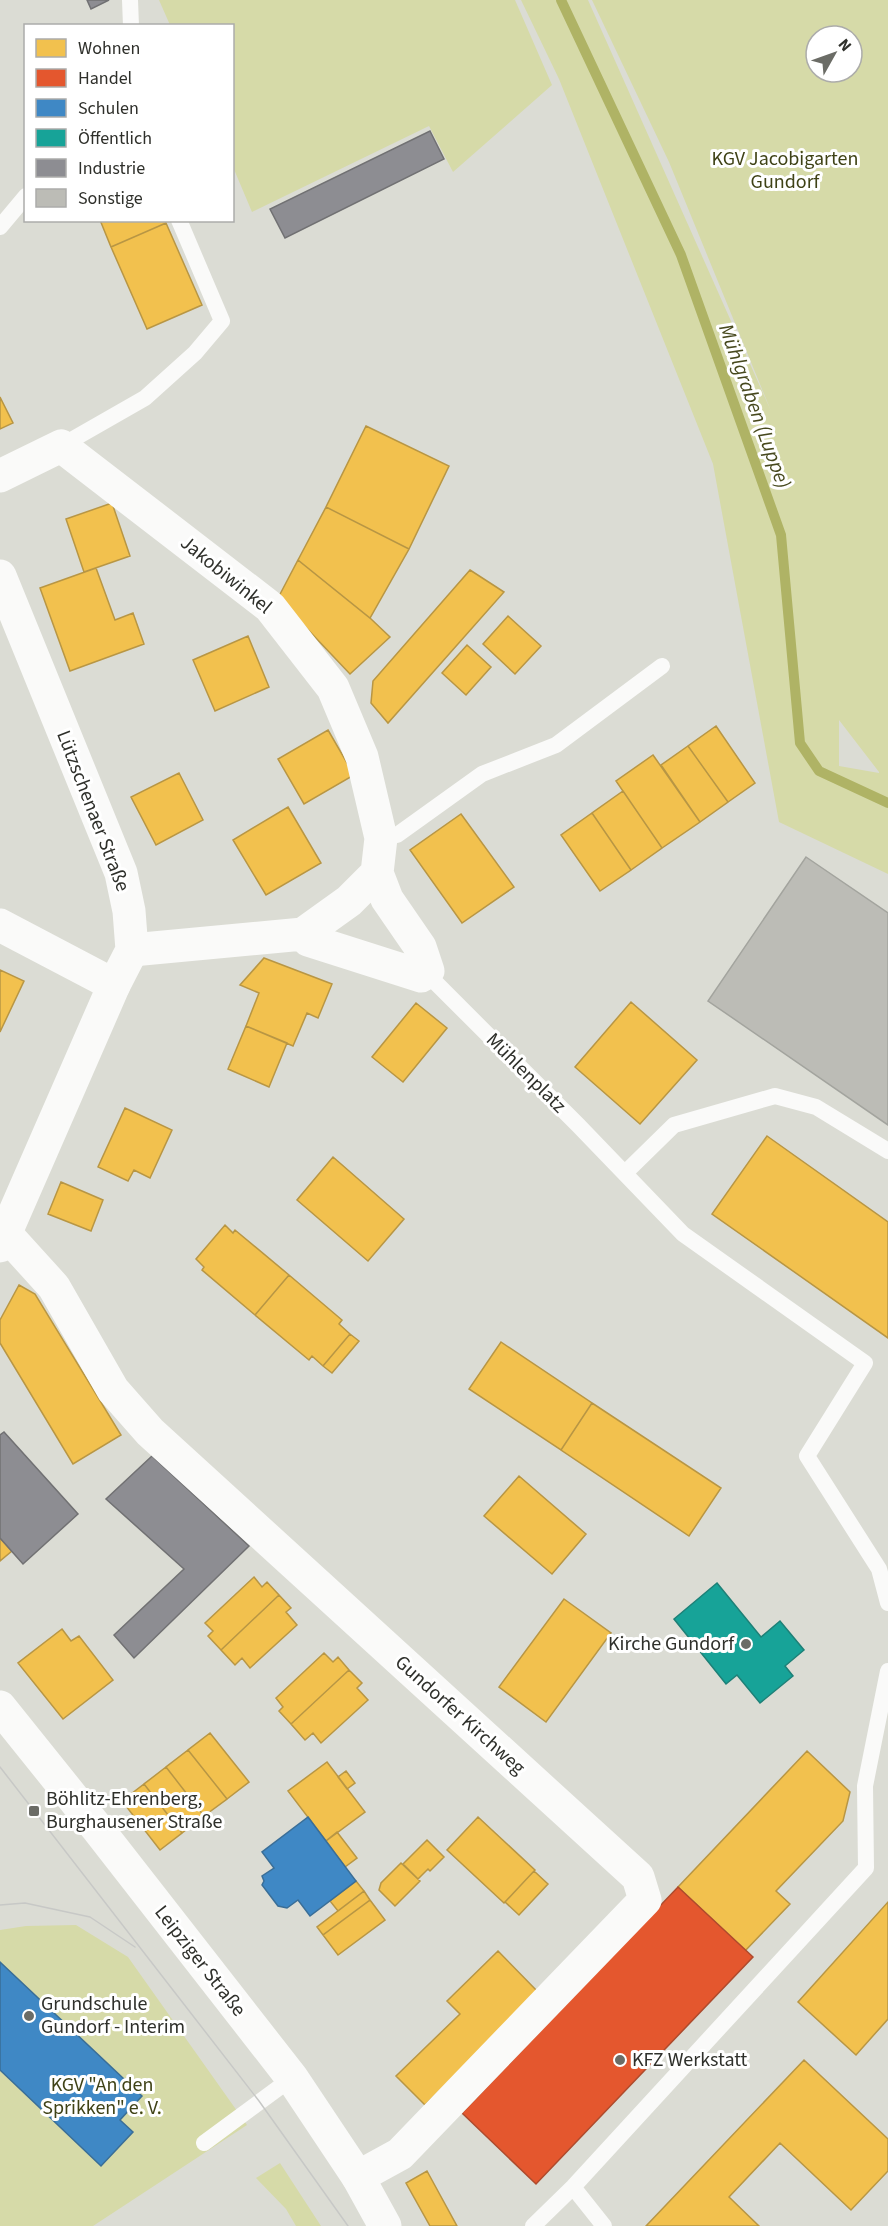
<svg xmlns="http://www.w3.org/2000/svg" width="888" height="2226" font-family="'Source Sans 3',sans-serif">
<rect width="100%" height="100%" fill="#dbdcd4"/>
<!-- green -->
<path fill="#d6daa8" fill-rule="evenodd" d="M 159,0 L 515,0 L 552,85 L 453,172 L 429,126 L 252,212 L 233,167 L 232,26 L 170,25 Z
M 521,0 L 588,0 L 771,411 L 669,162 L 592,0 L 888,0 L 888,874 L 779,822 L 713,464 L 559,79 ZM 816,36 L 852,36 L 852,72 L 816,72 ZM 839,720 L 879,772 L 879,773 L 839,766 Z
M 76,1925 L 128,1957 L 247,2125 L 93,2226 L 0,2226 L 0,1930 L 26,1926 Z
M 280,2163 L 321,2226 L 296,2226 L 286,2209 L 256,2178 Z"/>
<!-- homes -->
<path fill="#f2c14e" stroke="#b89644" stroke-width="1.5" d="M 100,220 L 165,220 L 166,223 L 111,247 Z
M 166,223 L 202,305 L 147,329 L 111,247 Z
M 0,397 L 13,423 L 0,429 Z
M 366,426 L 449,466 L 409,549 L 326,507 Z
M 112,503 L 130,556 L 84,572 L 66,519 Z
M 326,507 L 409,549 L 370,618 L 298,560 Z
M 298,560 L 370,618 L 390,637 L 350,674 L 278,598 Z
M 96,568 L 115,620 L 133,613 L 144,644 L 70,671 L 40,588 Z
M 470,570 L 504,592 L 388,723 L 371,703 L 373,681 Z
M 508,616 L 541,646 L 515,674 L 483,644 Z
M 248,636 L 269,687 L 215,711 L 193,660 Z
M 467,645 L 491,667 L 466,695 L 442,673 Z
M 716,726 L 755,783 L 728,802 L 688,746 Z
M 328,730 L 354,775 L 304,804 L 278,759 Z
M 688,746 L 728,802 L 700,822 L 661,765 Z
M 653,755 L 700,822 L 662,848 L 616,781 Z
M 179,773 L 203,820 L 156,845 L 131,797 Z
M 623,791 L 662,848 L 631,870 L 592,813 Z
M 288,807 L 321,863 L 266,895 L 233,840 Z
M 592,813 L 631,870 L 600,891 L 561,835 Z
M 461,814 L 514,887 L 462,923 L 410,850 Z
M 264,958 L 332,984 L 318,1018 L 307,1013 L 293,1046 L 246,1026 L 259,993 L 240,985 Z
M 0,970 L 24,981 L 0,1032 Z
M 631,1002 L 697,1060 L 640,1124 L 575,1067 Z
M 416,1003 L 447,1028 L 403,1082 L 372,1057 Z
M 246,1026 L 287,1043 L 269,1087 L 228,1069 Z
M 125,1108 L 172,1130 L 150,1178 L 134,1170 L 128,1181 L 98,1167 Z
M 767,1136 L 888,1222 L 888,1338 L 712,1214 Z
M 333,1157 L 404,1219 L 368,1261 L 297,1200 Z
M 61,1182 L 103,1200 L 91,1231 L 48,1214 Z
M 225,1225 L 233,1233 L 235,1230 L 289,1275 L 255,1315 L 202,1270 L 204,1267 L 196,1259 Z
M 289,1275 L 342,1320 L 339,1324 L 350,1334 L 323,1366 L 312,1356 L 309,1360 L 255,1315 Z
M 19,1285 L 35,1294 L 121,1435 L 73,1464 L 0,1343 L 0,1320 Z
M 350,1334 L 359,1341 L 332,1373 L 323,1366 Z
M 501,1342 L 592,1403 L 561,1450 L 469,1389 Z
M 592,1403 L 721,1488 L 689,1536 L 561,1450 Z
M 519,1476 L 586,1534 L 552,1574 L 484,1516 Z
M 0,1538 L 12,1551 L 0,1561 Z
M 254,1577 L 262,1587 L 267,1582 L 279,1595 L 221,1650 L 208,1636 L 213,1631 L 205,1623 Z
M 279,1595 L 291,1608 L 286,1612 L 297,1625 L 250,1668 L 242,1658 L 235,1665 L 221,1650 Z
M 564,1599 L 611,1633 L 546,1722 L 499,1687 Z
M 62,1629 L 71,1641 L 79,1636 L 113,1680 L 63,1719 L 18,1663 Z
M 324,1653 L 333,1662 L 338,1657 L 349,1670 L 291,1724 L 279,1711 L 283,1707 L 276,1698 Z
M 349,1670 L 362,1683 L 357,1688 L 368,1700 L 321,1743 L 313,1733 L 305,1740 L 291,1724 Z
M 210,1733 L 249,1782 L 227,1799 L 188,1750 Z
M 188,1750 L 227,1799 L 204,1816 L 166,1767 Z
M 807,1751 L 850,1792 L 843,1821 L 776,1891 L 790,1904 L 745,1951 L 678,1887 Z
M 327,1762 L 365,1812 L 326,1841 L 288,1791 Z
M 166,1767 L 204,1816 L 182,1833 L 144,1784 Z
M 346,1771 L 355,1783 L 347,1789 L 338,1777 Z
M 144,1784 L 182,1833 L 160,1850 L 122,1801 Z
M 478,1817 L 535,1870 L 504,1903 L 447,1850 Z
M 337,1832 L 357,1858 L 345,1867 L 326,1841 Z
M 427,1840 L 444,1857 L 430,1871 L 428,1869 L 418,1879 L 403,1864 Z
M 401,1863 L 420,1881 L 395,1906 L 379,1890 L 381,1883 Z
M 534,1871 L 548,1884 L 519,1915 L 505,1902 Z
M 356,1881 L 364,1891 L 338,1911 L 330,1901 Z
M 364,1891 L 370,1900 L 323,1935 L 317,1927 Z
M 370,1900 L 385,1920 L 338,1955 L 323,1935 Z
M 888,1902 L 888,2019 L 856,2055 L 798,2002 Z
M 498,1951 L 539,1993 L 425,2105 L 396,2076 L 460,2014 L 447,2001 Z
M 804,2060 L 888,2139 L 888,2171 L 851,2210 L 780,2143 L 729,2197 L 759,2226 L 646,2226 Z
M 427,2171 L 457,2226 L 430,2226 L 406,2183 Z"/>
<!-- shops -->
<path fill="#e4572e" stroke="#ae4b2d" stroke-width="1.5" d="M 678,1887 L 753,1957 L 536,2184 L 462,2113 Z"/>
<!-- schools -->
<path fill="#3f88c5" stroke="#3a6e97" stroke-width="1.5" d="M 308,1817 L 356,1881 L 310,1916 L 298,1900 L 287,1908 L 278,1906 L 262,1885 L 264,1881 L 262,1876 L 274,1868 L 262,1852 Z
M 0,1962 L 142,2096 L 120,2120 L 133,2132 L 101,2166 L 0,2070 Z"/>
<!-- public -->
<path fill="#17a398" stroke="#1e8077" stroke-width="1.5" d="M 717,1583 L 761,1637 L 780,1621 L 804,1650 L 785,1666 L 793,1676 L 760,1703 L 737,1675 L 726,1684 L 674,1619 Z"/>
<!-- industry -->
<path fill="#8d8d92" stroke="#717173" stroke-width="1.5" d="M 87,0 L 109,0 L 91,9 Z
M 430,131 L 444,159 L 285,238 L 270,209 Z
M 4,1432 L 78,1514 L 23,1564 L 0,1538 L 0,1435 Z
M 152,1456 L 249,1546 L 134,1658 L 114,1635 L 184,1569 L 106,1499 Z"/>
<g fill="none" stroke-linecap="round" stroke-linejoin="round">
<!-- stream -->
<path stroke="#afb365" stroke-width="10" d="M 561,0 L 681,255 L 781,535 L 800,743 L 819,771 L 888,803"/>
</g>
<!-- building -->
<path fill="#bcbcb6" stroke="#a3a49e" stroke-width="1.5" d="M 806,857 L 888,913 L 888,1125 L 708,1001 Z"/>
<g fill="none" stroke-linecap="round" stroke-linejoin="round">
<!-- lane -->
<path stroke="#fafaf9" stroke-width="16" d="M 130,0 L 131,26
M 0,227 L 26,196
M 61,446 L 145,398 L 195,353 L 222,321 L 179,220
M 381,838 L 397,835 L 482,774 L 556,745 L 662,666
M 426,973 L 578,1125 L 683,1234 L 865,1363 L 807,1456 L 879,1569 L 888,1603
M 625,1173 L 674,1125 L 775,1096 L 816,1107 L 888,1151
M 204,2143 L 292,2078
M 573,2187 L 604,2226
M 533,2226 L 573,2187 L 866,1868 L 865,1786 L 888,1671"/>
<!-- street -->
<path stroke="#fafaf9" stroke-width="33" d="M 0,476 L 61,446 L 270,607 L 333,688 L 362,757 L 381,838 L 377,873
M 0,925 L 114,985
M 132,950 L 303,934 L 308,940 L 421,976 L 428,971 L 420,947 L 387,899 L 377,873 L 349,901 L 303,934
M 6,1234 L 54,1287 L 113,1390 L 150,1432 L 638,1877 L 645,1900 L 400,2154 L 358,2177"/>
<!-- secondary -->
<path stroke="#fafaf9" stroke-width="33" d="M 0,576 L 121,873 L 129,911 L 132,950 L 114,985 L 0,1246
M 0,1707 L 97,1828 L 292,2078 L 358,2177 L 385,2226"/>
<!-- tram -->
<path stroke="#c7c8c6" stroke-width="1.5" d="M 0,1767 L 259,2101 L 348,2226
M 0,1905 L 25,1903 L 90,1917 L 135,1947"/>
</g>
<!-- markers -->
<g fill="#6b6c66" stroke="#fff" stroke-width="2">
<circle cx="746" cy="1644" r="6"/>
<rect x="28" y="1805" width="12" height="12" rx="3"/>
<circle cx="29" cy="2016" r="6"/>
<circle cx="620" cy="2060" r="6"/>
</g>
<g text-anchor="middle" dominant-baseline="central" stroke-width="6" stroke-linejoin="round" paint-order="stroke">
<!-- park labels -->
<g font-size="20" fill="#3f4216" stroke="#fff">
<text x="785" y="159">KGV Jacobigarten<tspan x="785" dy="23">Gundorf</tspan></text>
<text x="102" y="2085">KGV "An den<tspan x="102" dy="23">Sprikken" e. V.</tspan></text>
</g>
<!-- street labels -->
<g font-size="20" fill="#2f302b" stroke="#fff">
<text transform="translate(226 575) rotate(39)">Jakobiwinkel</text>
<text transform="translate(93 811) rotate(69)">Lützschenaer Straße</text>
<text transform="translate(526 1073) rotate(45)">Mühlenplatz</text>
<text transform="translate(460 1715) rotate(42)">Gundorfer Kirchweg</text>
<text transform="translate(200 1961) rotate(52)">Leipziger Straße</text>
</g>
<!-- poi labels -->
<g font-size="20" fill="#2f302b" stroke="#fff" text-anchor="start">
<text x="734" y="1644" text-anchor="end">Kirche Gundorf</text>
<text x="46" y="1799">Böhlitz-Ehrenberg,<tspan x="46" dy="23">Burghausener Straße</tspan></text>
<text x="41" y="2004">Grundschule<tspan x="41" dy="23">Gundorf - Interim</tspan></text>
<text x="632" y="2060">KFZ Werkstatt</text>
</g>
<!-- water labels -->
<g font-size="21" font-style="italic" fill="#47491e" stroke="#fff">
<text transform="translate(755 406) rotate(70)">Mühlgraben (Luppe)</text>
</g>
</g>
<!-- legend -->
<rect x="24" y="24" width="210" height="198" fill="#ffffff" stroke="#acacaa" stroke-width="1.5"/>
<rect x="36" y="39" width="30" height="18" fill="#f2c14e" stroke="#acacaa" stroke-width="1.5"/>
<text x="78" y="54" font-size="18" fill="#2f302b">Wohnen</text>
<rect x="36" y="69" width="30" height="18" fill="#e4572e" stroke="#acacaa" stroke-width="1.5"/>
<text x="78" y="84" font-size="18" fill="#2f302b">Handel</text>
<rect x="36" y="99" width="30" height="18" fill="#3f88c5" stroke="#acacaa" stroke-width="1.5"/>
<text x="78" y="114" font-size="18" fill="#2f302b">Schulen</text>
<rect x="36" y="129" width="30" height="18" fill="#17a398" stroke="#acacaa" stroke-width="1.5"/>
<text x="78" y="144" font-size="18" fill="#2f302b">Öffentlich</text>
<rect x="36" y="159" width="30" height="18" fill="#8d8d92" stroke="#acacaa" stroke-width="1.5"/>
<text x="78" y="174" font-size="18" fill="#2f302b">Industrie</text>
<rect x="36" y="189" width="30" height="18" fill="#bcbcb6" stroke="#acacaa" stroke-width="1.5"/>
<text x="78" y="204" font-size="18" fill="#2f302b">Sonstige</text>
<!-- north arrow -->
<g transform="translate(834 54) rotate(50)"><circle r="28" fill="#ffffff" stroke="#acacaa" stroke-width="1.5"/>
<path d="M0-4.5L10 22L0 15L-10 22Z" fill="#6b6c66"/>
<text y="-9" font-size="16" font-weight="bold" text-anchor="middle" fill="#2f302b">N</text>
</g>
</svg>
